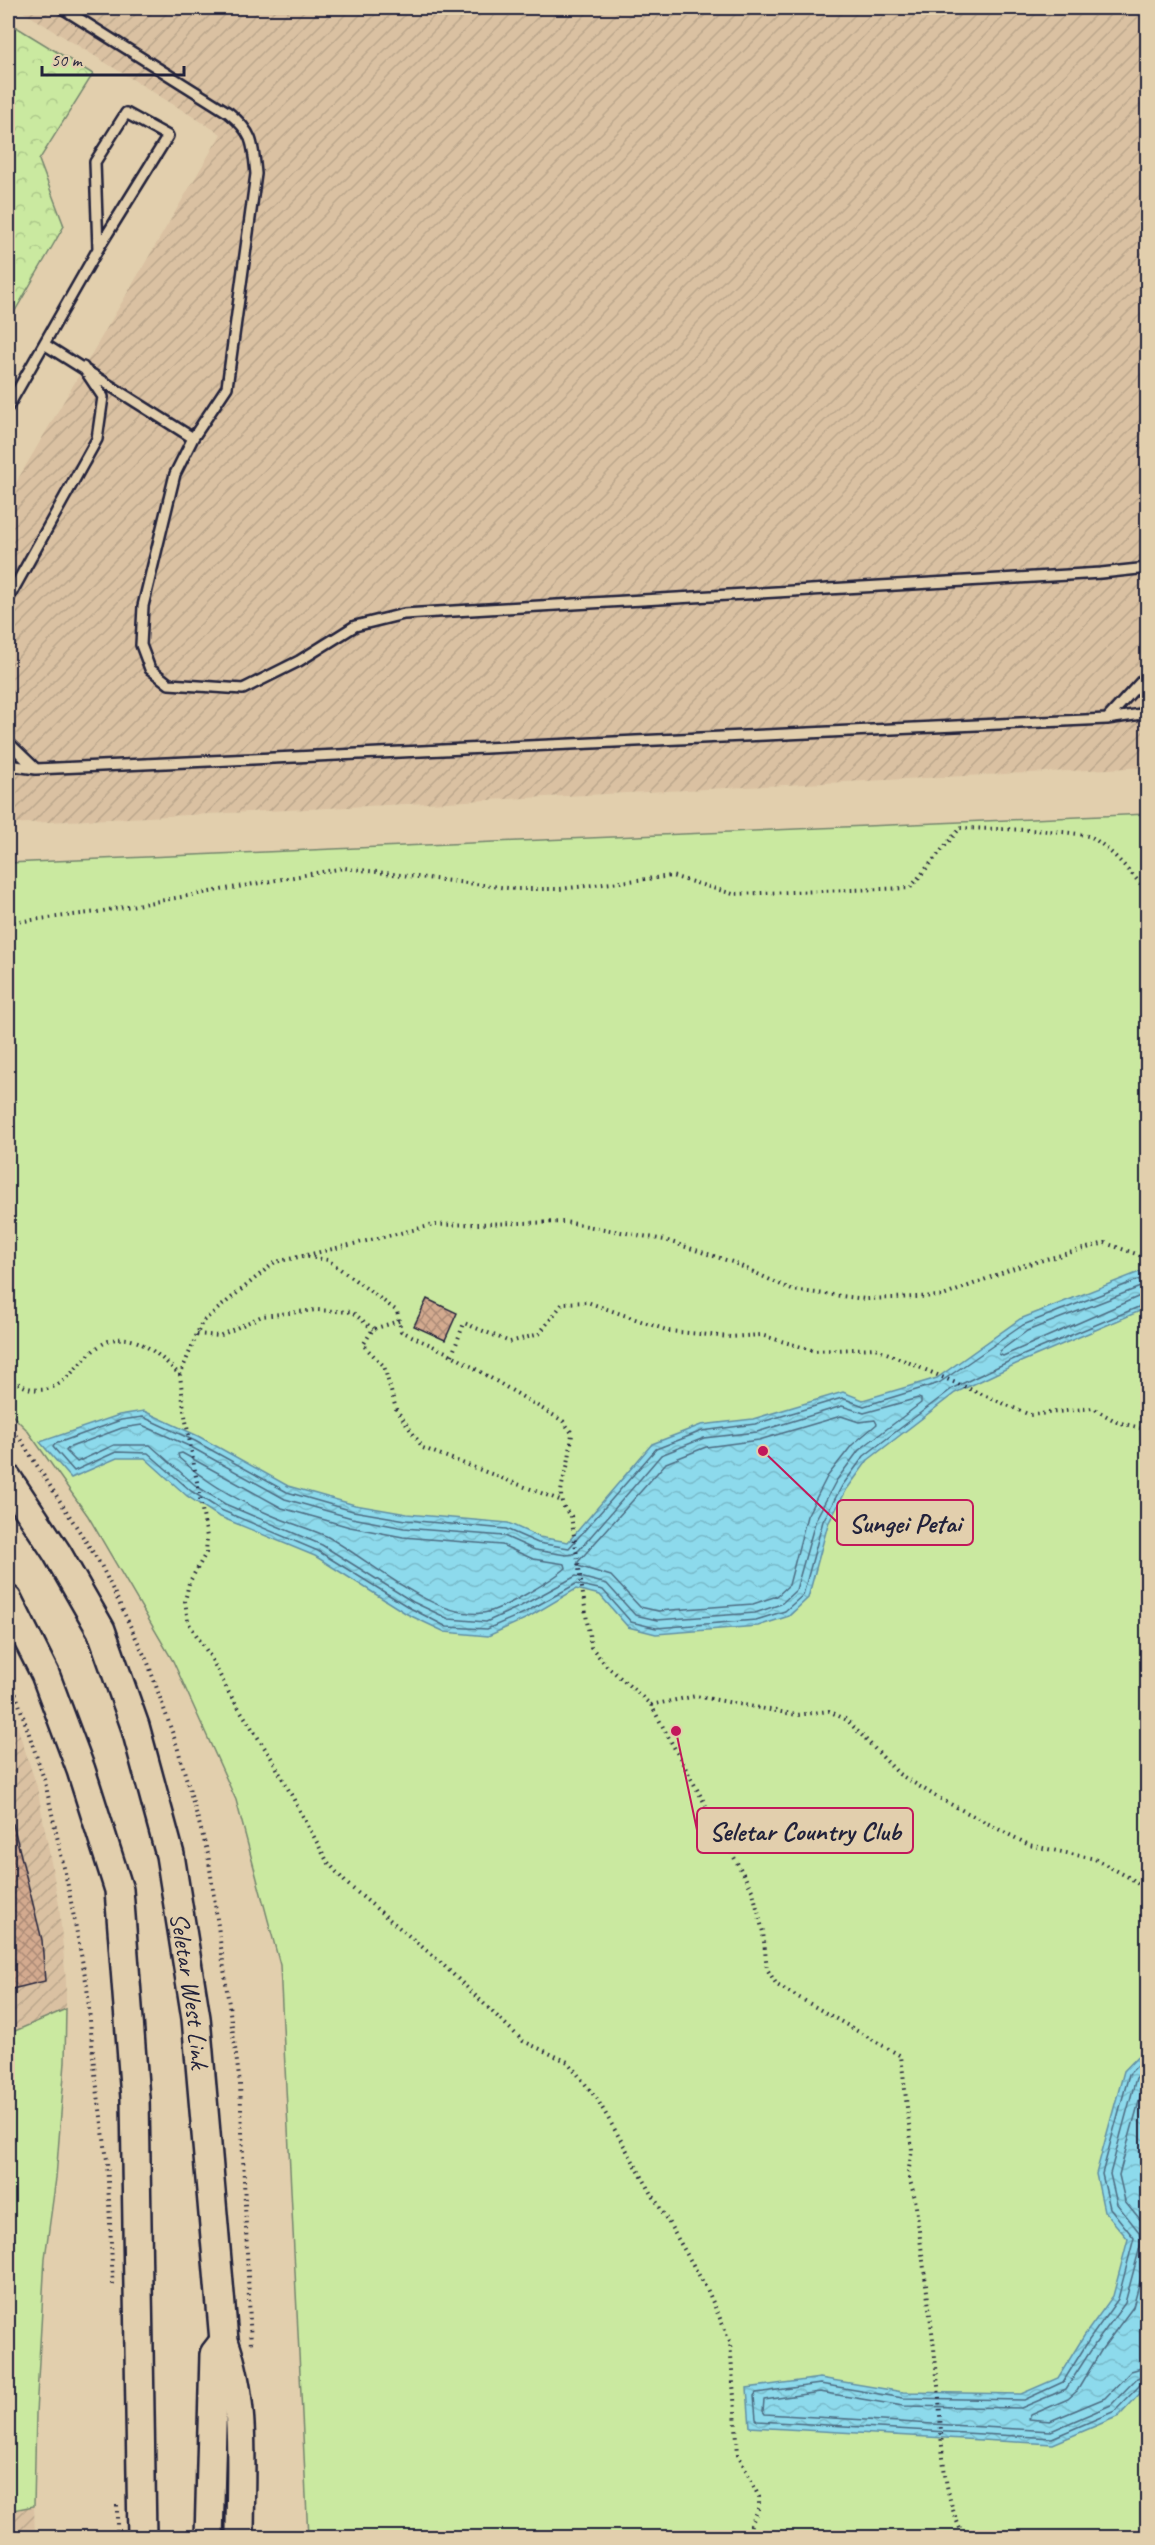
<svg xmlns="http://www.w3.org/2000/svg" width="1155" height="2545" font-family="Caveat,sans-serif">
<defs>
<pattern id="industrial-furrows" width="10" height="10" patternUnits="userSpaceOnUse" patternTransform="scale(1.5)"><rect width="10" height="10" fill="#dac1a2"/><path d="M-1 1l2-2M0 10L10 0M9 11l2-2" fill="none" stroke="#bba68c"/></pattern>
<pattern id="forest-crowns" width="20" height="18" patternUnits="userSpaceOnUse" patternTransform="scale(1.5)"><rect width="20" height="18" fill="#cae9a0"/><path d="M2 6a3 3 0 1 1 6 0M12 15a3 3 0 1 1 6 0" fill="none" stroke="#adc88b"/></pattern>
<pattern id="water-waves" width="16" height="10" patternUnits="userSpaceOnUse" patternTransform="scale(1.5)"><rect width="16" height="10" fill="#8ddaec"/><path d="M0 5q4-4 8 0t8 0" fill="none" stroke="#79bbcb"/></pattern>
<pattern id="building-cross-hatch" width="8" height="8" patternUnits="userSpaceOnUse" patternTransform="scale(1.5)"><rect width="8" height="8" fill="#d3aa8f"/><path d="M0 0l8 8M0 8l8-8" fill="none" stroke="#ab8a76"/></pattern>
</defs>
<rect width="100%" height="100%" fill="#e2cfad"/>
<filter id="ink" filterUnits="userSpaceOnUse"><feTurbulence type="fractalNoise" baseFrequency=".0167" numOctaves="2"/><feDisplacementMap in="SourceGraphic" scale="12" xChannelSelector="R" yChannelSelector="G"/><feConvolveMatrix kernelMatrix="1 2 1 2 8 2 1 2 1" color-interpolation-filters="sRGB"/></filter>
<g filter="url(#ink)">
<!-- industrial -->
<path fill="url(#industrial-furrows)" d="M 17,8 L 1147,8 L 1147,767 L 8,824 L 8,496 L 221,134 Z
M 8,1698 L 37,1787 L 59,1905 L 66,1981 L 66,2009 L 8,2034 Z
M 34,2506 L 35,2537 L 8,2537 L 8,2511 Z"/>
<!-- green -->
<path fill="#cae9a0" stroke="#76866e" stroke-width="1.5" d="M 1147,814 L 1147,2537 L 308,2537 L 280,1965 L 236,1800 L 173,1661 L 88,1516 L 27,1430 L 8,1411 L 8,863 Z
M 66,2009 L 65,2062 L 56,2178 L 45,2258 L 36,2413 L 34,2506 L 8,2511 L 8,2034 Z"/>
<!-- forest -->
<path fill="url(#forest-crowns)" stroke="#76866e" stroke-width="1.5" d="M 8,22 L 93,74 L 39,160 L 64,226 L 8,323 Z"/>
<!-- water -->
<path fill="url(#water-waves)" stroke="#6290a5" stroke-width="1.5" d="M 1147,1269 L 1147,1308 L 1016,1364 L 955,1393 L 868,1460 L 847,1489 L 828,1524 L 808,1598 L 789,1616 L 758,1626 L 656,1634 L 628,1627 L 600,1595 L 576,1589 L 527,1618 L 488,1636 L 445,1632 L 407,1614 L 315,1556 L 218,1516 L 187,1496 L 145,1458 L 117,1458 L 71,1478 L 40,1442 L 119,1415 L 144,1411 L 198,1436 L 288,1486 L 355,1505 L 407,1514 L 508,1523 L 539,1537 L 568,1542 L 652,1444 L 701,1425 L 753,1419 L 843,1392 L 863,1400 L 937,1378 L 1020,1319 Z
M 1147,2047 L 1147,2386 L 1119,2416 L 1053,2444 L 750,2427 L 747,2388 L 820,2378 L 903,2392 L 1021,2394 L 1058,2378 L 1084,2336 L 1113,2296 L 1128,2239 L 1104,2211 L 1096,2174 L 1124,2071 Z"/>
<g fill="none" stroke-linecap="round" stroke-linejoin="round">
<!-- shore -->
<path stroke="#4d6c82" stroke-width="1.5" d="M 1148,1276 L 1023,1325 L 939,1383 L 864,1406 L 842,1398 L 755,1424 L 702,1431 L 656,1449 L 569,1548 L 538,1543 L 506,1529 L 406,1520 L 353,1511 L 287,1492 L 195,1441 L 143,1417 L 121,1420 L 55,1444 L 53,1447 L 74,1471 L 116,1452 L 148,1453 L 191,1491 L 221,1510 L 318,1551 L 410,1608 L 447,1627 L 487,1629 L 524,1613 L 576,1584 L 603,1590 L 631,1622 L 656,1628 L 756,1620 L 785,1611 L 803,1595 L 823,1521 L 842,1486 L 864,1456 L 953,1388 L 1014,1359 L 1148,1303
M 1148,1284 L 1027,1331 L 1000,1351 L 999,1354 L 1003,1356 L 1140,1296 L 1148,1295
M 918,1398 L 921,1399 L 921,1403 L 859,1450 L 836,1481 L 816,1519 L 796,1590 L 781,1604 L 755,1613 L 657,1620 L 635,1615 L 607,1584 L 576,1576 L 521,1606 L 486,1622 L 449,1619 L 413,1602 L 322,1545 L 225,1504 L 195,1485 L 150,1445 L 114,1445 L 77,1462 L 66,1451 L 68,1448 L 122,1428 L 142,1425 L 191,1447 L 285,1499 L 352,1518 L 404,1528 L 504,1536 L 535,1550 L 566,1555 L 573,1554 L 579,1550 L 661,1455 L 704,1438 L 757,1432 L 842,1406 L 864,1413 Z
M 841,1416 L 859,1422 L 875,1420 L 877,1424 L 852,1445 L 827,1477 L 807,1516 L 789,1585 L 777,1596 L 753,1604 L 658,1611 L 640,1607 L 611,1576 L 578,1566 L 578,1562 L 666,1463 L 706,1447 L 759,1440 Z
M 182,1453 L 282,1508 L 350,1527 L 403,1537 L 502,1545 L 533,1559 L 565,1564 L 566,1568 C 552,1580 501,1611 483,1613 C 432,1619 369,1559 326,1536 C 308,1528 289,1523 271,1515 C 236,1500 207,1483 179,1458 L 178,1454 Z
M 1148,2055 L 1129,2074 L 1102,2174 L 1110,2208 L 1134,2238 L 1118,2299 L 1089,2340 L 1063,2382 L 1024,2400 L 903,2398 L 820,2384 L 756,2393 L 754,2396 L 756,2419 L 758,2421 L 1052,2438 L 1115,2411 L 1141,2384 L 1148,2382
M 1148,2066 L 1136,2078 L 1110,2174 L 1117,2204 L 1139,2232 L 1141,2243 L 1125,2303 L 1095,2344 L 1066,2389 L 1021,2408 L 903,2406 L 820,2392 L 764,2400 L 763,2411 L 765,2414 L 1051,2431 L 1111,2405 L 1137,2378 L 1148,2375
M 1148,2079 L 1144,2083 L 1119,2175 L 1125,2201 L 1148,2229
M 1148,2253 L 1133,2307 L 1102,2349 L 1077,2391 L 1068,2399 L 1031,2415 L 1029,2419 L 1050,2421 L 1105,2398 L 1131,2371 L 1148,2366"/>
</g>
<!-- building -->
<path fill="url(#building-cross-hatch)" stroke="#22223b" stroke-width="1.5" d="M 427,1299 L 457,1313 L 445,1340 L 414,1326 Z
M 13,1824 L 42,1940 L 45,1981 L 8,1990 L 8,1825 Z"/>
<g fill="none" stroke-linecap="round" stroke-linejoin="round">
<!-- lane casing -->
<g stroke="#22223b" stroke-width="14">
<path id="lane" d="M 62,8 L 229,113 C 253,133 253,143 256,174 L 227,387 L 193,438 L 175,474 L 143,606 L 141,645 L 150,669 L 169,684 L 243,689 L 299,661 L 355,626 L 404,614 L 1101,573 L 1148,568
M 44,344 L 193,438
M 8,407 L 98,249 L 168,136 L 126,113 L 95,162 L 98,249
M 8,599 L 97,439 L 103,397 L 83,367
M 1107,719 L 1148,674
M 8,742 L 36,769
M 8,765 L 36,769 L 1107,719 L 1148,713"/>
</g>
<!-- secondary casing -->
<g stroke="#22223b" stroke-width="32">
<g id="secondary">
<path id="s1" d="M 8,1479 L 57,1553 L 101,1630 L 135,1726 L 170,1855 L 196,2018 L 224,2341 C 247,2403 240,2472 240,2538"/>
<path d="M 8,1600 L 45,1674 L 81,1770 L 119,1890 L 135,2098 L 142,2538"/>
<path d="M 209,2538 L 214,2354 L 224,2341"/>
</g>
</g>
<!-- path -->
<path stroke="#22223b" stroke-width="4" stroke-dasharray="1.5 4.5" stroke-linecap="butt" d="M 8,923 L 97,912 L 344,868 L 516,889 L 560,889 L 672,876 L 733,894 L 910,888 L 960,828 C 983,829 1078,829 1093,838 C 1114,852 1130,872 1146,890 L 1148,894
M 307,1255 L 434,1225 L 565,1222 L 665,1240 L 732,1262 L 792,1290 L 866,1299 L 943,1296 L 1014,1268 L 1105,1243 L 1148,1258
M 399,1321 L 373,1329 L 363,1345 L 384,1366 L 396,1409 L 423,1448 L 562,1501
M 197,1334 L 219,1336 L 262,1316 L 316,1310 L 352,1312 L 373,1329
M 452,1355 L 464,1323 L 510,1342 L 539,1334 L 563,1303 L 587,1302 L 669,1331 L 730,1337 L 761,1335 L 815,1351 L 875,1348 L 1030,1415 L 1093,1408 L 1117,1422 L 1148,1430
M 8,1377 C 73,1425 78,1322 135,1341 C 152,1347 167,1363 180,1375
M 8,1427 L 20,1439 L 101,1565 L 148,1663 L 177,1746 L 208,1854 L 240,2084 L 251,2347
M 8,1677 L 16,1695 L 45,1782 L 68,1886 L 87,1986 L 94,2066 L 107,2160 L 113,2285
M 651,1705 L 696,1696 L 797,1715 L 829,1711 L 847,1720 L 899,1774 L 937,1797 L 1029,1845 L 1095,1859 L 1132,1879 L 1148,1892
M 117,2505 L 117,2538
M 750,2538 L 751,2525 L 759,2507 L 759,2497 L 738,2454 L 730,2341 L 707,2289 L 597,2099 L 568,2062 L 523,2041 L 439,1961 L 346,1883 L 327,1861 L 272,1759 L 229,1693 L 210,1656 L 188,1622 L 185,1601 L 189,1583 L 206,1553 L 207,1537 L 184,1410 L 180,1375 L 202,1322 L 275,1262 L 303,1256 L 328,1260 L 397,1311 L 401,1331 L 452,1355 L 563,1421 L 572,1433 C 571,1444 570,1456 567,1467 C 562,1485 555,1501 571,1516 L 591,1647 L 606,1665 L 651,1705 L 753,1892 L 763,1932 L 767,1969 L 777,1985 L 901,2056 L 912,2150 L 908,2174 L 915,2198 C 922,2257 931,2317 937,2376 C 943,2429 938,2490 965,2538"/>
<!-- lane -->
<use href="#lane" stroke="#e2cfad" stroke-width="9"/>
<!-- secondary -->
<use href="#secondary" stroke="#e2cfad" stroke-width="27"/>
</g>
</g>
<g text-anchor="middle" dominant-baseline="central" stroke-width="6" stroke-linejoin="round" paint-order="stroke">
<!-- street labels -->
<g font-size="26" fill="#22223b" stroke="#e2cfad">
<text stroke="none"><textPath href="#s1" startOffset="550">Seletar West Link</textPath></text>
</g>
</g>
<!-- callouts -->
<path fill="none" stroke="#c2185b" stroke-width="2" d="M763 1451L837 1522M676 1731L697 1830"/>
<g fill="#c2185b" stroke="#e2cfad" stroke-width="2">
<circle cx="763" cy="1451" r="6"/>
<circle cx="676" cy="1731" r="6"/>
</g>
<g fill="#e2cfad" stroke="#c2185b" stroke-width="2">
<rect x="837" y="1500" width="136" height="45" rx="6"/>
<rect x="697" y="1808" width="216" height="45" rx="6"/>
</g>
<g font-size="27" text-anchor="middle" font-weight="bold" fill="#22223b">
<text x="905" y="1532">Sungei Petai</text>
<text x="805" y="1840">Seletar Country Club</text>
</g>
<!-- margin -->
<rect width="1155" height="2545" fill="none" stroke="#e2cfad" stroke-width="30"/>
<rect x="15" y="15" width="1125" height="2515" fill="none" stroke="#22223b" stroke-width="2" filter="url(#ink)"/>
<!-- scale -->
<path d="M42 66v9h142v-9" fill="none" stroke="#22223b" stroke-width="3"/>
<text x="51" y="66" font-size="18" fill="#22223b" stroke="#e2cfad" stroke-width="4.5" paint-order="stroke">50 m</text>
</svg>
